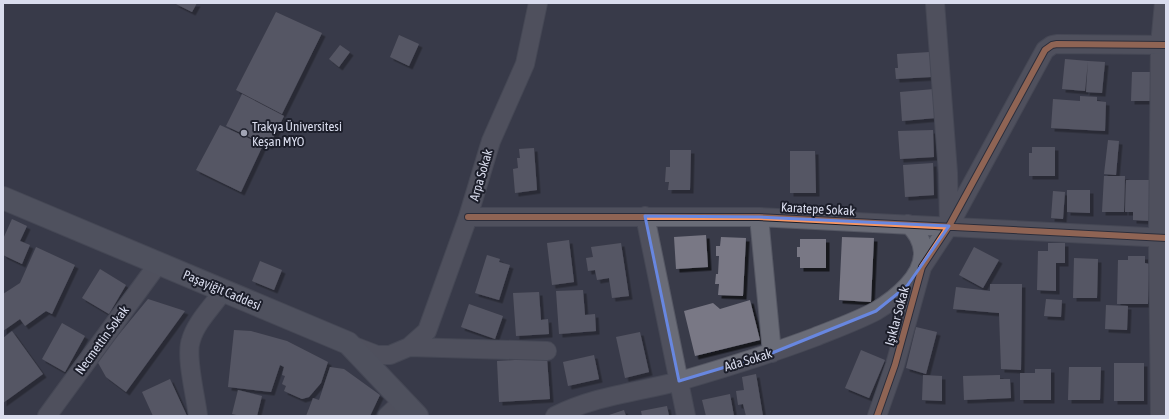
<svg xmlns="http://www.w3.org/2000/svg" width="1169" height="419" font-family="'Asap Condensed',sans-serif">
<defs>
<filter id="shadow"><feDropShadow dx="3.5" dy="3.5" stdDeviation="0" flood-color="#0009"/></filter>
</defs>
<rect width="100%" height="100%" fill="#393b49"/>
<!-- building -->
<path fill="#797885" filter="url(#shadow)" d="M 174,3 L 197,3 L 192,12 Z
M 276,12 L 322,33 L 282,114 L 236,90 Z
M 399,35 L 419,44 L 409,66 L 390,57 Z
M 340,45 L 350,52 L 339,67 L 329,59 Z
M 930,52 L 931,77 L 896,79 L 895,68 L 898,68 L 897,54 Z
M 1065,59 L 1088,61 L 1085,91 L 1062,89 Z
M 1088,61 L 1105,62 L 1102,93 L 1086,92 Z
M 1132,72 L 1154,72 L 1154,101 L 1131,101 Z
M 934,89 L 936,118 L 902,121 L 900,92 Z
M 242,94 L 284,116 L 269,146 L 226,126 Z
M 1080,96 L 1097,97 L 1097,101 L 1106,102 L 1105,131 L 1051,128 L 1053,99 L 1080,101 Z
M 220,125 L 263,145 L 241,192 L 196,170 Z
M 933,130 L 934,157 L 900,159 L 898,131 Z
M 1108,140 L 1119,141 L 1116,175 L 1104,174 Z
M 1032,147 L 1055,147 L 1055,176 L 1029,176 L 1029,153 L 1032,153 Z
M 534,148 L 537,190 L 515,193 L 513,169 L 518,168 L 517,158 L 520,158 L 519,149 Z
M 670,150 L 691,150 L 690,190 L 668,190 L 669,182 L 665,182 L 666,167 L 670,167 Z
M 790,151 L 815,151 L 816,193 L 790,193 Z
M 933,163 L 934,195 L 905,197 L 903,165 Z
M 1104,176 L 1125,176 L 1124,212 L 1102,212 Z
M 1126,180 L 1151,180 L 1150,221 L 1133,220 L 1133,212 L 1125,212 Z
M 1067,190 L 1090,190 L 1090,213 L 1067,212 Z
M 1053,191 L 1065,192 L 1063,219 L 1051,218 Z
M 12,219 L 27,226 L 20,241 L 30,245 L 22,264 L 3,255 L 3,239 Z
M 706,235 L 708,267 L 676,269 L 674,237 Z
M 721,237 L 746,238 L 743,296 L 718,295 L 719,284 L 715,284 L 716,274 L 718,274 L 719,256 L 716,256 L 716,246 L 720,246 Z
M 842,237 L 874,238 L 871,302 L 839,300 Z
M 800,239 L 826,239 L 826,268 L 800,268 L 800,257 L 797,257 L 797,247 L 800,247 Z
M 569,240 L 574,282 L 552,285 L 547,243 Z
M 621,243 L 629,296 L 612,298 L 609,278 L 597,280 L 595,270 L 588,271 L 586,258 L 593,257 L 591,247 Z
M 1048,243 L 1065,243 L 1065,263 L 1056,263 L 1056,291 L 1037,290 L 1038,251 L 1048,251 Z
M 36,247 L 75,265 L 52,314 L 46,311 L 25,326 L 20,319 L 3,331 L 3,294 L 20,283 Z
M 974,247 L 999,260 L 983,288 L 959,275 Z
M 487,255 L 500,259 L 499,262 L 510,265 L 499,300 L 475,293 Z
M 1128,256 L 1145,256 L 1145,263 L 1149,264 L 1148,304 L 1117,304 L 1118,260 L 1128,260 Z
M 1074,258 L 1098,259 L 1097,298 L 1073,298 Z
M 260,261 L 282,270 L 274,290 L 252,281 Z
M 100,269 L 126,285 L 109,314 L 82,298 Z
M 990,284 L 1022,284 L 1021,370 L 1001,369 L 999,313 L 953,309 L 956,287 L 990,291 Z
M 583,290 L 585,315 L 595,314 L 596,331 L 559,334 L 556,291 Z
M 539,292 L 541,320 L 548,319 L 549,334 L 516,336 L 513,293 Z
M 148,299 L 185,311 L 126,392 L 106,377 L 97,361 Z
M 1046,299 L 1062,300 L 1061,317 L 1044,316 Z
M 750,300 L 760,340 L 695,356 L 684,311 L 713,303 L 720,309 Z
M 469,304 L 503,316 L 495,339 L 461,327 Z
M 1106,305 L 1128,306 L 1127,330 L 1105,329 Z
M 62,323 L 85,336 L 65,372 L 42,359 Z
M 916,327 L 937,332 L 926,374 L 906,368 Z
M 234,330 L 251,331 L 287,341 L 328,362 L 321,383 L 309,397 L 302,399 L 284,391 L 286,386 L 282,384 L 285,376 L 282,375 L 284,367 L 280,365 L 271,392 L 228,387 Z
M 12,331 L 43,374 L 3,403 L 3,338 Z
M 640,332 L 649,372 L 625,378 L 616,337 Z
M 861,350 L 885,360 L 869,398 L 845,388 Z
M 594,355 L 599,379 L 568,386 L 563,362 Z
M 547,358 L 550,399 L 499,402 L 497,361 Z
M 1114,363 L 1144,363 L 1144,401 L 1114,401 Z
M 330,367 L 344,369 L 380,395 L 370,416 L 306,416 L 313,398 L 319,400 Z
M 1069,367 L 1101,367 L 1100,400 L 1068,400 Z
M 1035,369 L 1051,369 L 1051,400 L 1020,400 L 1020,373 L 1035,373 Z
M 756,374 L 763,416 L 746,416 L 743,404 L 738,405 L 736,391 L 744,390 L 742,377 Z
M 923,375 L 942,376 L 942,401 L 922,400 Z
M 1000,375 L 1000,379 L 1010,379 L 1011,398 L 964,400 L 963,376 Z
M 170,379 L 187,416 L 153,416 L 142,392 Z
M 238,390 L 262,396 L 257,416 L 241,416 L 232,414 Z
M 730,394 L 734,416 L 706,416 L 702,400 Z
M 667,406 L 669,416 L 642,416 L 641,411 Z
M 624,410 L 626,416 L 606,416 Z"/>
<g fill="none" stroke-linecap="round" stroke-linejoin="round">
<!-- street casing -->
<g stroke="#565864" stroke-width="20">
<path id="street" d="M 935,3 L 948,173 L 949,225
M 645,216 L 686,416
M 468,217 L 759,217 L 1166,238
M 759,217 L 772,353
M 351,345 L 377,355 L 390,355 L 409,347 L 427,331 L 468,217 L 491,141 L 525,64 L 538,3
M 409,347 L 547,351
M 47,416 L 158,264
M 198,416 C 196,397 185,356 191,340 C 196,322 213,306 223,291
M 387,416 L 403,401
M 555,416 C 594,396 638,392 680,381 C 725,368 770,354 815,337 C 835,329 857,321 876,311 C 896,299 924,277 923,252 C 922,241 917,231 908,224
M 877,416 L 895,365 L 922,267 L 949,226 L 1045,50 L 1052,45 L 1057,44 L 1166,45
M 1160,416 L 1158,238 L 1160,45 L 1164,3"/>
</g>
<!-- secondary casing -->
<g stroke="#565864" stroke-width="24">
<path id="secondary" d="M 3,198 L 348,343 L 417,416"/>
</g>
<!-- street -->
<use href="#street" stroke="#6a6c77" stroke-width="18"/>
<!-- secondary -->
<use href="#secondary" stroke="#6a6d79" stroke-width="22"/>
<!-- cycleway casing -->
<g stroke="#1c1e2a" stroke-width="8">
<path id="cycleway" d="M 468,217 L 759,217 L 1166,238
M 877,416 L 895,365 L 922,267 L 949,226 L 1045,50 L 1052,45 L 1057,44 L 1166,45"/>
</g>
<!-- cycleway -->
<use href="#cycleway" stroke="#f99763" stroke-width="6"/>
</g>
<!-- marked area -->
<path d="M0 0H1169V419H0ZM 645,216 L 759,217 L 949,226 L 907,286 L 876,311 L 772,353 L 679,381 Z" fill="#393b49" fill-opacity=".55" fill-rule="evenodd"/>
<path fill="none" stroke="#6887e0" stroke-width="3" stroke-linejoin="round" d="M 645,216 L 759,217 L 949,226 L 907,286 L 876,311 L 772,353 L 679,381 Z"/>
<!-- markers -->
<circle fill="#a1a4b4" stroke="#1c1e2a" stroke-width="1.5" cx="244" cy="133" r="4"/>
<g text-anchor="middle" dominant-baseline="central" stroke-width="4" stroke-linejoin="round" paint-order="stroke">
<!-- poi labels -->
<g font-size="13" fill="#d9dced" stroke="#1c1e2a" text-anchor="start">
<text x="252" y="126">Trakya Üniversitesi<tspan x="252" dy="15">Keşan MYO</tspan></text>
</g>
<!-- street labels -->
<g font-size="13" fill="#d9dced" stroke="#1c1e2a">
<text transform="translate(481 175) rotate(-74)">Arpa Sokak</text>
<text transform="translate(818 209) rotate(3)">Karatepe Sokak</text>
<text transform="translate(222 290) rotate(23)">Paşayiğit Caddesi</text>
<text transform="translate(897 316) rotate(-75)">Işıklar Sokak</text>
<text transform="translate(102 340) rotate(-54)">Necmettin Sokak</text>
<text transform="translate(748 360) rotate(-17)">Ada Sokak</text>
</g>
</g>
<!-- border -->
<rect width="1169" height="419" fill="none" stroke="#d9dced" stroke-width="8"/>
</svg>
